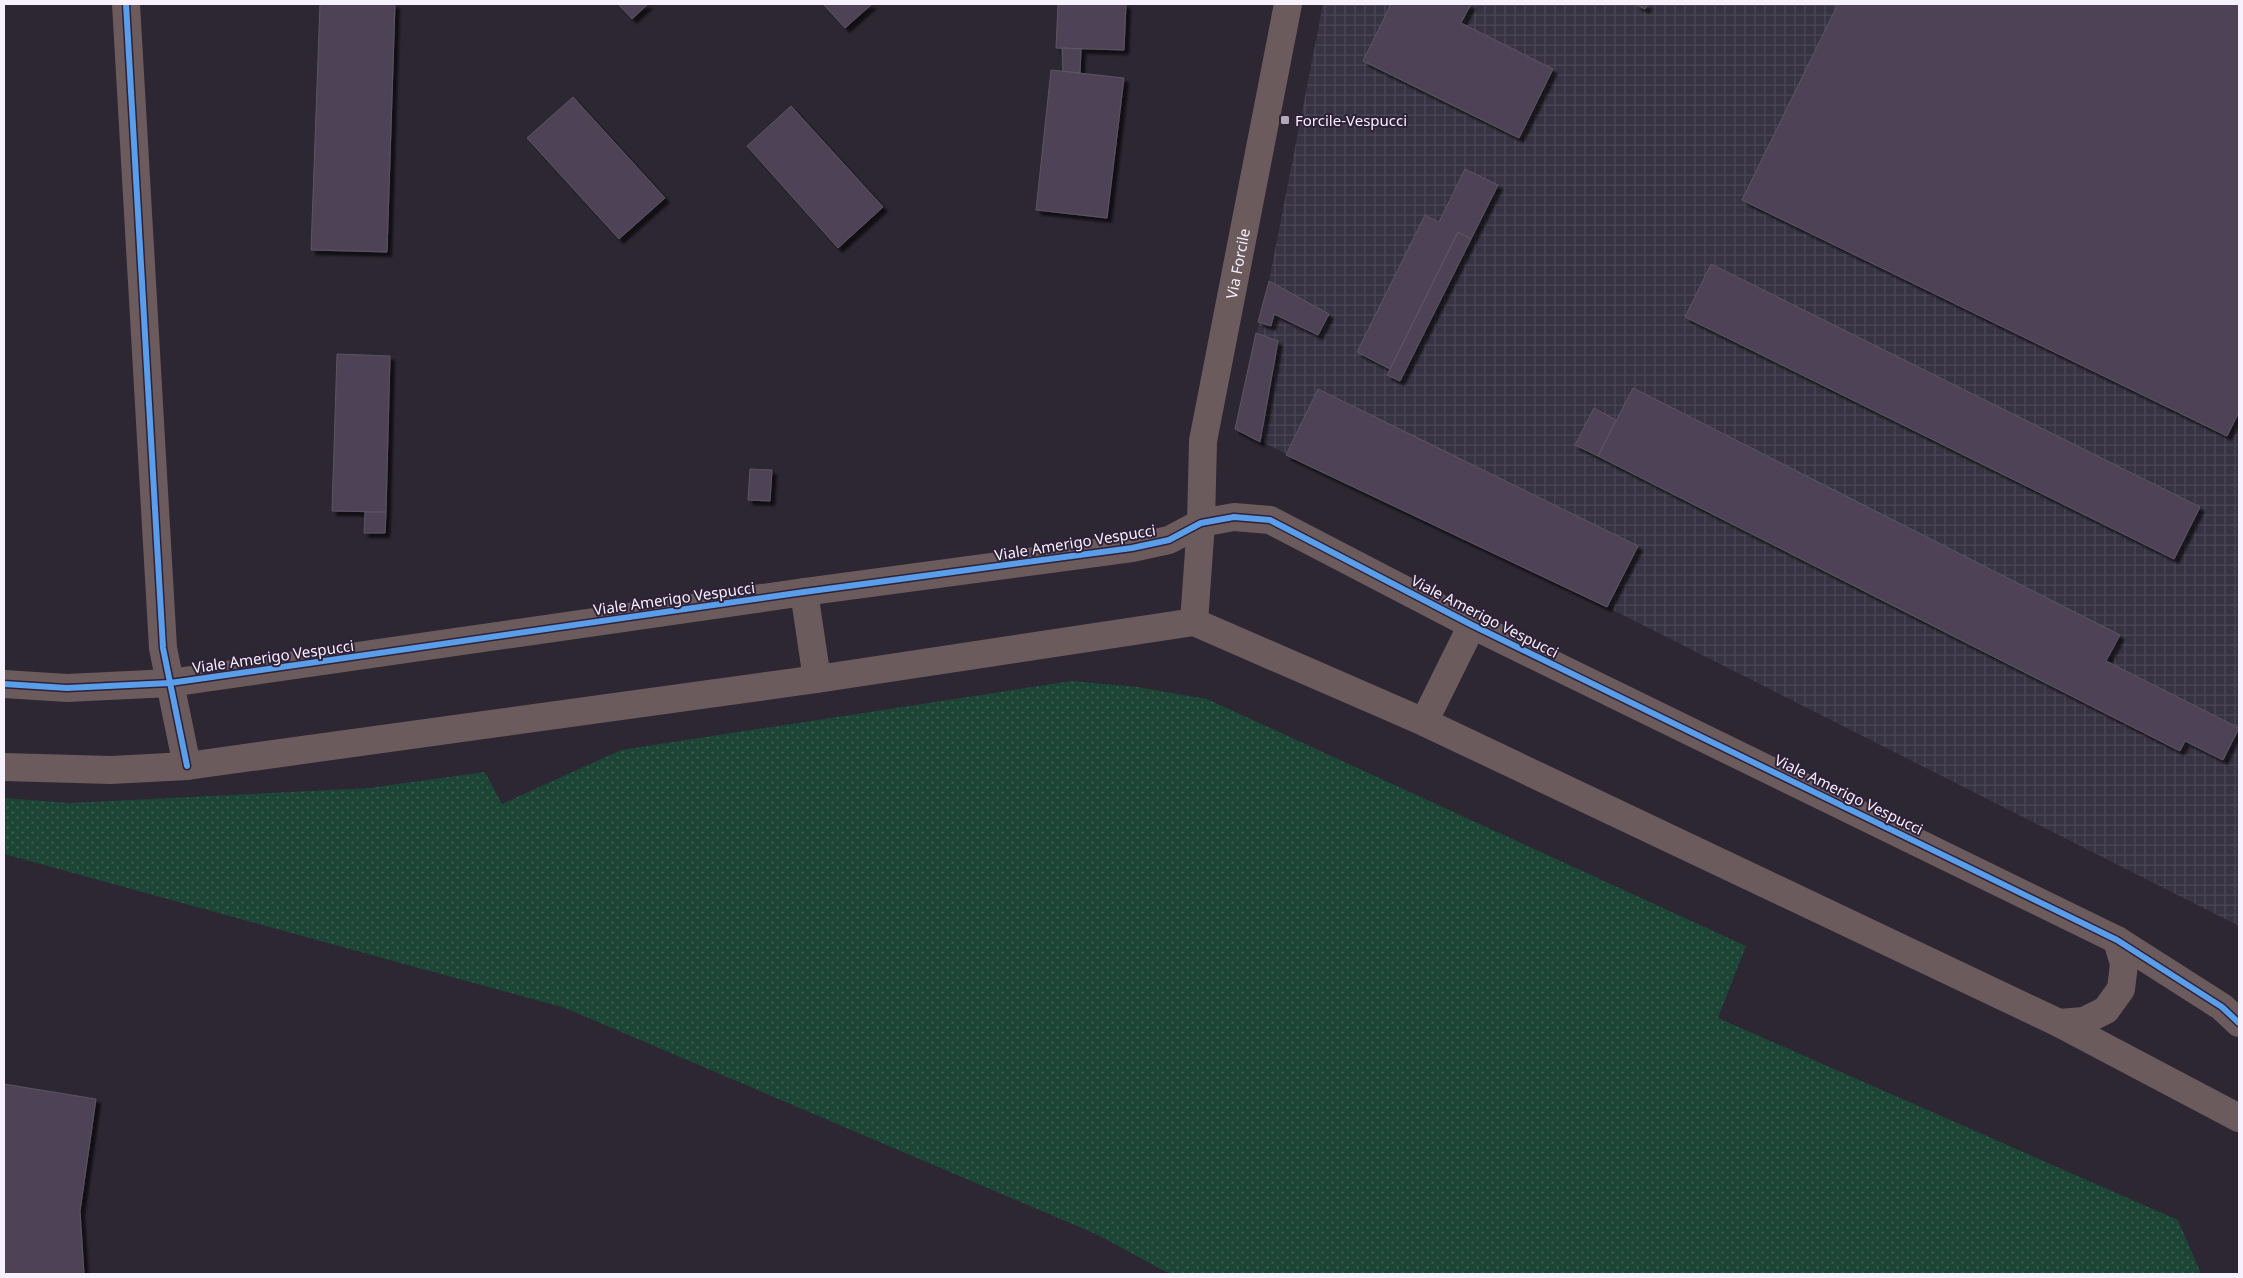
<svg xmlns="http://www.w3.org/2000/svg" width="2243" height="1278" font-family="'Noto Sans',sans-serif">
<defs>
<pattern id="industrial-grid" width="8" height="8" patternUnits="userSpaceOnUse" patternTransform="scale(1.25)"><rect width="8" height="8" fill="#383343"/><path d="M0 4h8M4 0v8" fill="none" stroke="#4c4756"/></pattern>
<pattern id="grass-dots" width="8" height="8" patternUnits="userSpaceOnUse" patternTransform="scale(1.25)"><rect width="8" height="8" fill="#1c4535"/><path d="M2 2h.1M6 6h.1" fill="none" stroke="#3e6053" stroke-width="1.8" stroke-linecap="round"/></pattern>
<filter id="shadow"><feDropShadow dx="4.5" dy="4.5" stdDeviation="1" flood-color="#0009"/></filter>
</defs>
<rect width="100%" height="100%" fill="#2d2633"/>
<!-- industrial -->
<path fill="url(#industrial-grid)" d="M 1323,4 L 2239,4 L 2239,926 L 1607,607 L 1235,429 L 1269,281 Z"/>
<!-- grass -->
<path fill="url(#grass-dots)" d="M 1071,681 L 1137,687 L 1207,699 L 1746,946 L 1718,1018 L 2178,1220 L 2201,1274 L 1170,1274 L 1098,1235 L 565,1008 L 4,854 L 4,798 L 70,803 L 369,788 L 485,772 L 502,804 L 621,750 Z"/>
<!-- building -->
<path fill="#4e4357" stroke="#5b5560" filter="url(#shadow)" d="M 320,4 L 395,4 L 387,252 L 311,250 Z
M 618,4 L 648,4 L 632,19 Z
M 823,4 L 872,4 L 845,28 Z
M 1058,4 L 1126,4 L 1124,50 L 1056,48 Z
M 1391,4 L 1471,4 L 1461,23 L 1553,69 L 1519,138 L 1363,61 Z
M 1635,4 L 1648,4 L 1645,9 Z
M 1838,4 L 2239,4 L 2239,412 L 2227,436 L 1742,200 Z
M 1062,48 L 1081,49 L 1080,73 L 1063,71 Z
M 1051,70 L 1124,78 L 1107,218 L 1036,210 Z
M 573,97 L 665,198 L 619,239 L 527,138 Z
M 791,106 L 883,207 L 838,248 L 747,146 Z
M 1465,169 L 1498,185 L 1471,239 L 1458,232 L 1390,369 L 1357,352 L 1425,215 L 1439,222 Z
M 1458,232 L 1471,239 L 1400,381 L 1387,375 Z
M 1711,264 L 2200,507 L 2174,559 L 1685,317 Z
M 1269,281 L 1329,314 L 1318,335 L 1274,314 L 1271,326 L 1258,322 Z
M 1256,333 L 1278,341 L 1260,442 L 1235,429 Z
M 337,354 L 390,356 L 386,512 L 332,511 Z
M 1633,388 L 2120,635 L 2106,661 L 2239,728 L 2223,760 L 2185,741 L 2180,751 L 1598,456 Z
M 1318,389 L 1638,546 L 1607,607 L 1286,455 Z
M 1594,408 L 1616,420 L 1598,456 L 1575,445 Z
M 750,469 L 772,470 L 770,501 L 748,500 Z
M 365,512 L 386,512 L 385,533 L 364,533 Z
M 4,1084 L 96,1099 L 80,1211 L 84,1274 L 4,1274 Z"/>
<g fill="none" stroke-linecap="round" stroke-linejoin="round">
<!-- minor -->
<path stroke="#6c5b5d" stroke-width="28" d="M 126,4 L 163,648 L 170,683"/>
<!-- tertiary -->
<g stroke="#6c5b5d" stroke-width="28">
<path d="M 804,592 L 817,679"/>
<path id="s1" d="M 1194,622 L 1201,523 L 1203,441 L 1288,4"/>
<path d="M 170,683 L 187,766"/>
<path d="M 4,684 L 67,688 L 170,683 L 804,592 L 1132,548 L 1169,540 L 1201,523 L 1234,517 L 1270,520 L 1472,625 L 2117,940 L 2222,1007 L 2239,1023"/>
<path d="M 1424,722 L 1472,625"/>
<path d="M 4,767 L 111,770 L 187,766 L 817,679 L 1194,622 L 1424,722 L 2059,1023 L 2239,1118"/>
<path d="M 2059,1023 L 2084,1021 L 2106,1010 L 2121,989 L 2124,964 L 2117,940"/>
</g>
<!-- cycleway casing -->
<g stroke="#2e2138" stroke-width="9">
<path id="cycleway" d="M 126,4 L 163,648 L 187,766
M 4,684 L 67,688 L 170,683 L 804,592 L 1132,548 L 1169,540 L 1201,523 L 1234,517 L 1270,520 L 1472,625 L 2117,940 L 2222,1007 L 2239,1023"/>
</g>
<!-- cycleway -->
<use href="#cycleway" stroke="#5a9eea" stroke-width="6"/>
</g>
<!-- markers -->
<rect fill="#b0aab6" stroke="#2e2138" stroke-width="2" x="1280" y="115" width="10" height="10" rx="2.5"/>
<g text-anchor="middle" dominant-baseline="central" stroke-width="4" stroke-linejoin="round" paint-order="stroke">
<!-- poi labels -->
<g font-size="15" fill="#f7f1fd" stroke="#2e2138" text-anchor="start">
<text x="1295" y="120">Forcile-Vespucci</text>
</g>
<!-- street labels -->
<g font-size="15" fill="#f7f1fd" stroke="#2e2138">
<text stroke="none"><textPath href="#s1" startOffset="362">Via Forcile</textPath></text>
<text transform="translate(1075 542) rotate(-9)">Viale Amerigo Vespucci</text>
<text transform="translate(674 598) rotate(-8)">Viale Amerigo Vespucci</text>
<text transform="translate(1485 616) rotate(27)">Viale Amerigo Vespucci</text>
<text transform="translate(273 656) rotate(-8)">Viale Amerigo Vespucci</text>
<text transform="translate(1849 794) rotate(26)">Viale Amerigo Vespucci</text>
</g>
</g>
<!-- border -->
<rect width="2243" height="1278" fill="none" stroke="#f7f1fd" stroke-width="10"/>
</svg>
